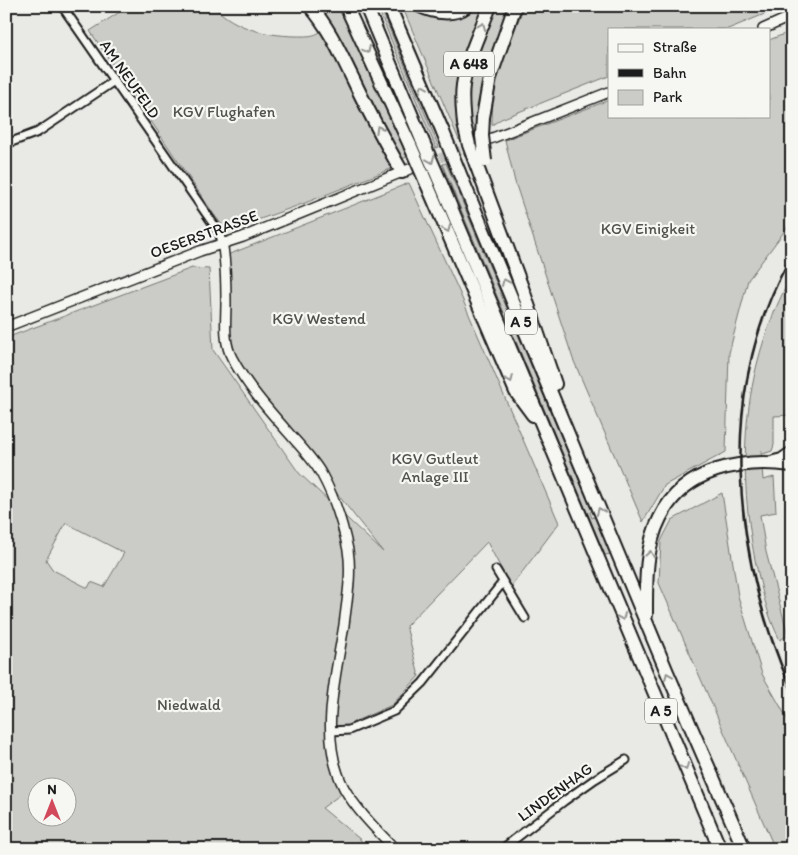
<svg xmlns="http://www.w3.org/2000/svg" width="798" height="855" font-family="Itim,sans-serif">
<rect width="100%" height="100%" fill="#e9e9e5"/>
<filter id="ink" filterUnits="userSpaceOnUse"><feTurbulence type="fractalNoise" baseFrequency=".02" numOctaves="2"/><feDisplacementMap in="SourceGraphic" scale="10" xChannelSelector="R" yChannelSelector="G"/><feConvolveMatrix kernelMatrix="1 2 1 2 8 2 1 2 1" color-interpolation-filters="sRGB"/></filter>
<g filter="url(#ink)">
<!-- green -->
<path fill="#cbcbc7" stroke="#747472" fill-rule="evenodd" d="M 129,6 L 213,6 C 236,29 264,35 295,36 C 304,36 315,37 321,31 L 393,168 L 305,203 L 227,231 L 215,216 L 90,31 Z
M 317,6 L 339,6 L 405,146 L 403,148 L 407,157 L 399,160 L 361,88 L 332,26 Z
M 377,6 L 380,6 L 439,147 L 436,148 Z
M 402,6 L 412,6 L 417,9 L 486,6 L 461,71 L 462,138 L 459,140 Z
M 495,6 L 509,6 L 492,50 L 480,91 L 477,131 L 472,134 L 467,98 L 471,68 Z
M 524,6 L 792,6 L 772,11 L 728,29 L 609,29 L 609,76 L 501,119 L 492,125 L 493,87 Z
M 792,31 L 792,221 L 748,280 L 729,353 L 726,452 L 665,485 L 643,522 L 573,359 L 515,182 L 505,140 L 609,100 L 609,116 L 769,116 L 769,40 Z
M 446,163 L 592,511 L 590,512 L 592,518 L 595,517 L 611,554 L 605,555 L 442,164 Z
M 409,183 L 458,289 L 559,523 L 511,587 L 487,542 L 406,626 L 419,676 L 392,705 L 331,732 L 348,789 L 322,808 L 362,841 L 352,849 L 6,849 L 6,338 L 192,268 L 209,269 L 213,350 L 299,473 L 383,552 L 317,468 L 300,438 L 244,384 L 228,351 L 225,256 ZM 66,523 L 124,553 L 104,587 L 91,582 L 88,588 L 53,570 L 46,560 ZM 38,788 L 68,788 L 68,818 L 38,818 Z
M 792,275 L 792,415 L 774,416 L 774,445 L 772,451 L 763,454 L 761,450 L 763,480 L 774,477 L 776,512 L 760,515 L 766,552 L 788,635 L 780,640 C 767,616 761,586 755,560 C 736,461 743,365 792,275 Z
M 722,493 L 738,596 L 762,674 L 792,727 L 792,849 L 775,849 L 659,583 L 661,541 L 672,520 Z"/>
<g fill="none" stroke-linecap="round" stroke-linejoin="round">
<!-- tertiary-tunnel -->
<path stroke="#c0c0bd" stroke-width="9" stroke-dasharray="9 4.5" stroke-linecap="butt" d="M 427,163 L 487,140"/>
<!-- minor casing -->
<g stroke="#1c1c1c" stroke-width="11">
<path id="minor" d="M 62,6 L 219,232 L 222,242
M 6,144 L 38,132 L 114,81
M 496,570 L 525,618
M 331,731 L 349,730 L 394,711 L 423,683 L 503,582
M 502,849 L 564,801 L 595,779 L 626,760"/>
</g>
<!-- tertiary casing -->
<g stroke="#1c1c1c" stroke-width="12">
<path id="tertiary" d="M 763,29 L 792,16
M 490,139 L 609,92
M 222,242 C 226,262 226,282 226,302 C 226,321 223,341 232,358 C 248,388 272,414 294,439 C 304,450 315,462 322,475 C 334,497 343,525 348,550 C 352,574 347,600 344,625 C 336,677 318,738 344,788 C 357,811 377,830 395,849
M 6,327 L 200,251 L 243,237 L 412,168"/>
</g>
<!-- motorway casing -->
<g stroke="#1c1c1c" stroke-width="16">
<path id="motorway" d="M 310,6 C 330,29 340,53 353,79 C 368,111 385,142 402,172
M 346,6 L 410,145
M 366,6 L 422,140
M 389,6 L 443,132
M 420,6 C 435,13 454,16 467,6
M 483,117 L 490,78 L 515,6
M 464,124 C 463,111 461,98 463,85 C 467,58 480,32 490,6
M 476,164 L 524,293 L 555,384
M 459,172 L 667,672 L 744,849
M 439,179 L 720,849
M 427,184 L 516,392 L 533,415
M 774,462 L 782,460 L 792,453
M 646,615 C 646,583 645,547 660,518 C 684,468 742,458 792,465"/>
</g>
<!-- minor -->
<use href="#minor" stroke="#f6f6f2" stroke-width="7"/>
<!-- tertiary -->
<use href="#tertiary" stroke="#f6f6f2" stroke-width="9"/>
<!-- motorway -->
<use href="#motorway" stroke="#f6f6f2" stroke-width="12"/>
<!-- rail -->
<path stroke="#1c1c1c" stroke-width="2.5" d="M 792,255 C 715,389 732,555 792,691"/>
<!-- motorway-bridge casing -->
<g stroke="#1c1c1c" stroke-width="16" stroke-linecap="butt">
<path id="motorway-bridge" d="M 483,117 L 482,136 L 485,161
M 464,124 L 469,145 L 476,164
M 443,132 L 459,172
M 422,140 L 439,179
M 410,145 L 427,184"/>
</g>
<!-- motorway-bridge -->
<use href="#motorway-bridge" stroke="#f6f6f2" stroke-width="12"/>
</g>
<!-- one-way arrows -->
<defs><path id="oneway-chevron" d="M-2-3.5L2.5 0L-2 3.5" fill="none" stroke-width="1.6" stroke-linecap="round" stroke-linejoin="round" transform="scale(1.25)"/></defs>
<g stroke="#949492">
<use href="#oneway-chevron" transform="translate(482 26) rotate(-68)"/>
<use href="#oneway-chevron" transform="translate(367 50) rotate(64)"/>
<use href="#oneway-chevron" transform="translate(423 88) rotate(-113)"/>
<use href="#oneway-chevron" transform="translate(379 129) rotate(-118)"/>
<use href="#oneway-chevron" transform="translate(431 160) rotate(67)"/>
<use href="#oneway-chevron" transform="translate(447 229) rotate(67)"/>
<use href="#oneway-chevron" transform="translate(505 282) rotate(-114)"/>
<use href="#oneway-chevron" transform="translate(510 379) rotate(67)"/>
<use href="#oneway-chevron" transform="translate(600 511) rotate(-112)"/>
<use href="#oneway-chevron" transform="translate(650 554) rotate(-81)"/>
<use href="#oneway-chevron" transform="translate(622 617) rotate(67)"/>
<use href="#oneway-chevron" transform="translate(668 676) rotate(-113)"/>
<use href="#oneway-chevron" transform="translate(685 767) rotate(67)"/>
</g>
</g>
<g text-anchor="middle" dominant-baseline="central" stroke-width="4.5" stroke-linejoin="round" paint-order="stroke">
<!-- shield labels -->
<g fill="#f6f6f2" stroke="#5d5d5c" stroke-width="1">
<rect x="444" y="51.5" width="50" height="25" rx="4"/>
<rect x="505" y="309.5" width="32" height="25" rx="4"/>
<rect x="645" y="698.5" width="32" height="25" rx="4"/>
</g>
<g font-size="15" font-weight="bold" fill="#1c1c1c">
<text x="469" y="64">A 648</text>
<text x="521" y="322">A 5</text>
<text x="661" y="711">A 5</text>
</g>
<!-- street labels -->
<g font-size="16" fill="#1c1c1c" stroke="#f6f6f2">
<text transform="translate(130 79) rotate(55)">AM NEUFELD</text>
<text transform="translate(204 234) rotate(-20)">OESERSTRASSE</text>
<text transform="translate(555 792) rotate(-36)">LINDENHAG</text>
</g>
<!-- park labels -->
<g font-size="16" fill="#51514f" stroke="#f6f6f2">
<text x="224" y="111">KGV Flughafen</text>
<text x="648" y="228">KGV Einigkeit</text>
<text x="319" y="318">KGV Westend</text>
<text x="435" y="458">KGV Gutleut<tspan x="435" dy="18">Anlage III</tspan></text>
<text x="189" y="704">Niedwald</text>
</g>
</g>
<!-- margin -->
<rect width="798" height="855" fill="none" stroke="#f6f6f2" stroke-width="25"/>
<rect x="12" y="12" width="773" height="830" fill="none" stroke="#1c1c1c" stroke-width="2" filter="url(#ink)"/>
<!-- legend -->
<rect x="608" y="28" width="162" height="90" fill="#f6f6f2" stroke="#9f9f9c"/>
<rect x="618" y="44" width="25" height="8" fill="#f6f6f2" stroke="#9f9f9c"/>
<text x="653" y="52" font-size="15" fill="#1c1c1c">Straße</text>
<rect x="618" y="69" width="25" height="8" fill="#1c1c1c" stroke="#9f9f9c"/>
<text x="653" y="78" font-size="15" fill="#1c1c1c">Bahn</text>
<rect x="618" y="90" width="25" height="15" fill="#cbcbc7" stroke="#9f9f9c"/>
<text x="653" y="102" font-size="15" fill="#1c1c1c">Park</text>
<!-- north arrow -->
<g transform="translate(52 802)"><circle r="24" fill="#f6f6f2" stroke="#9f9f9c"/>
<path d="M0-4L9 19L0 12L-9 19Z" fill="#d1495b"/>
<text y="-8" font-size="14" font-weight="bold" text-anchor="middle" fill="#1c1c1c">N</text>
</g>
</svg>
